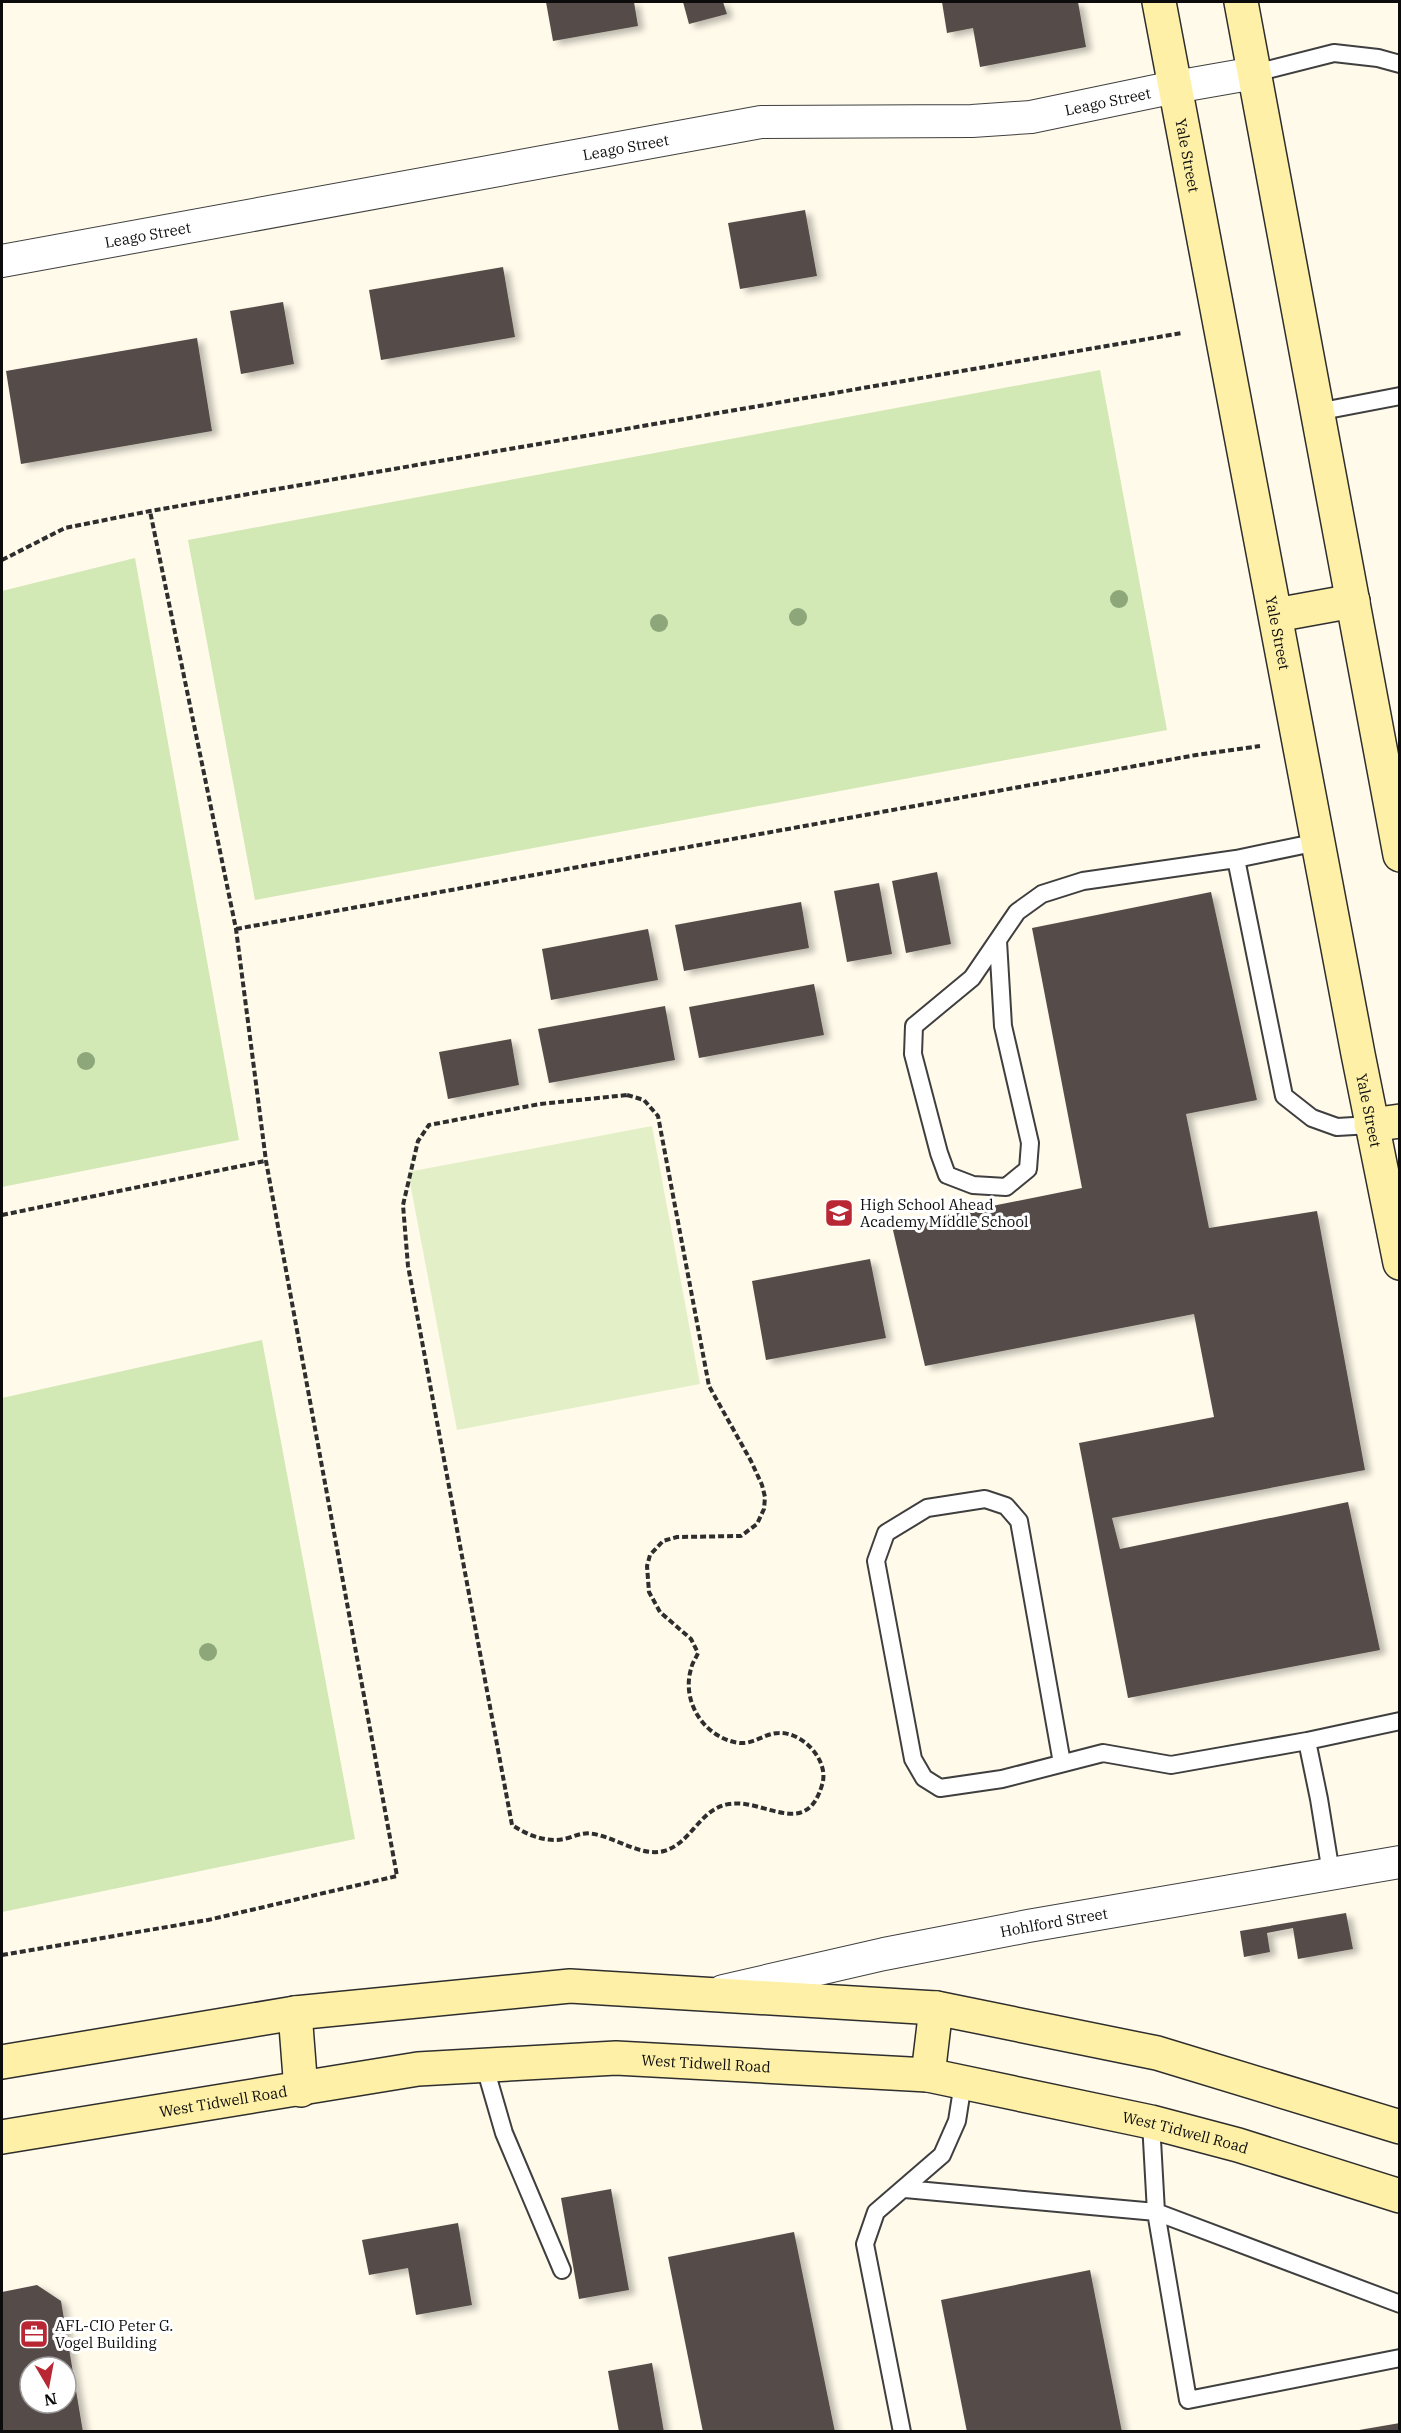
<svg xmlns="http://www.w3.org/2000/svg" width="1401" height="2433" font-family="'IBM Plex Serif',serif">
<defs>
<filter id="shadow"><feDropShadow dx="6" dy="4" stdDeviation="3" flood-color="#0004"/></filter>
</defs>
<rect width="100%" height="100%" fill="#fffaea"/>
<!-- green -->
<path fill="#d2e8b5" d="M 1100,370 L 1167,730 L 255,900 L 188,540 Z
M 135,558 L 239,1140 L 2,1187 L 2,591 Z
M 262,1340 L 355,1839 L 2,1912 L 2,1398 Z"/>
<!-- pitch -->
<path fill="#e3efc7" d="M 652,1126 L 700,1384 L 457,1430 L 408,1172 Z"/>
<!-- building -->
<path fill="#544c48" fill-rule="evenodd" filter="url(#shadow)" d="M 546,2 L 634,2 L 638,26 L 553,41 Z
M 683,2 L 723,2 L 727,14 L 689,24 Z
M 942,2 L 1078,2 L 1086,47 L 980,67 L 973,28 L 947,33 Z
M 805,210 L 817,276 L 740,289 L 728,223 Z
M 503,267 L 515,337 L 381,360 L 369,290 Z
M 283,302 L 294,364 L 241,374 L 230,311 Z
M 197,338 L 212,431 L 21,464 L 6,371 Z
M 937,872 L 951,944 L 906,953 L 892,881 Z
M 879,883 L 892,954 L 847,962 L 834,891 Z
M 1211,892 L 1257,1100 L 1186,1114 L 1209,1228 L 1317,1211 L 1365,1470 L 1112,1518 L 1120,1549 L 1348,1502 L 1380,1650 L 1128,1698 L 1079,1443 L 1214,1417 L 1194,1314 L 925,1366 L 892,1226 L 1082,1188 L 1032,928 Z
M 801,902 L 809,948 L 684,971 L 675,925 Z
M 648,929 L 658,980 L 551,1000 L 542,949 Z
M 814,984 L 824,1035 L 699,1058 L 689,1007 Z
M 665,1006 L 675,1060 L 549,1083 L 538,1029 Z
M 511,1039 L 519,1085 L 448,1099 L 439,1052 Z
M 870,1259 L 886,1338 L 766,1360 L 752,1281 Z
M 1346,1913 L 1353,1949 L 1298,1959 L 1293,1928 L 1267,1933 L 1270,1952 L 1244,1957 L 1240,1931 Z
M 611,2189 L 629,2290 L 579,2299 L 561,2198 Z
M 458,2223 L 472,2305 L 416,2315 L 408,2268 L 369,2275 L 362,2240 Z
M 794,2232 L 835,2432 L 703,2432 L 668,2257 Z
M 1090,2270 L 1122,2432 L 967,2432 L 941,2300 Z
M 37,2285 L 61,2301 L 83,2432 L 2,2432 L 2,2292 ZM 30,2367 L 66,2367 L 66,2403 L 30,2403 Z
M 652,2363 L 664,2432 L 619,2432 L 608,2371 Z
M 1400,2423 L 1400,2432 L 1359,2432 L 1359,2430 Z"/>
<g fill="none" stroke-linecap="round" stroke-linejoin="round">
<!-- lane casing -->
<g stroke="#3f3f3f" stroke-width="20">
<path id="lane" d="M 1255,73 L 1334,53 L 1378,58 L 1400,64
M 1317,412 L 1400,396
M 1236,859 L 1284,1096 L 1312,1118 L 1337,1127 L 1371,1125
M 998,941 L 1003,1026 L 1030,1143 L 1028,1169 L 1006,1187 L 973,1185 L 947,1175 L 939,1153 L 913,1054 L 914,1026 L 972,978 L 1017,912 L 1042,894 L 1083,881 L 1236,859 L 1318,842
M 1307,1741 L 1400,1721
M 1062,1763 L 1019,1521 L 1006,1506 L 985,1499 L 927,1508 L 886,1533 L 876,1561 L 913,1759 L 924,1778 L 940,1788 L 1002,1779 L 1103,1753 L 1171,1765 L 1307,1741 L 1319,1799 L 1331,1873
M 484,2064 L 504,2133 L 562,2270
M 1151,2122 L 1156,2212 L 1188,2400 L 1400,2358
M 905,2189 L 1156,2212 L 1400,2304
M 902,2432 L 865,2244 L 876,2212 L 942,2155 L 957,2121 L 963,2083"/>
</g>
<!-- street casing -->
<g stroke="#3f3f3f" stroke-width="34">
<g id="street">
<path id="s1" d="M 2,261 L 761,122 L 972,121 L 1031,117 L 1175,87 L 1255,73"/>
<path id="s2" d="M 723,1991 L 884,1954 L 1028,1926 L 1400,1862"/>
</g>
</g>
<!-- secondary casing -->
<g stroke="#2e2e2e" stroke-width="36">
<g id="secondary">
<path id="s3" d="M 1159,2 L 1358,1054 L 1400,1263"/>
<path d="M 1241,2 L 1400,855"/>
<path d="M 1276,615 L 1353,601"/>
<path d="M 1371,1125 L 1400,1121"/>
<path d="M 295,2013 L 301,2090"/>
<path d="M 2,2062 L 295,2013 L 570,1986 L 936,2008 L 1157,2053 L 1400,2127"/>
<path d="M 928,2075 L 936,2008"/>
<path id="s4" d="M 2,2137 L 418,2069 L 616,2058 L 928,2075 L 1151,2122 L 1238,2145 L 1400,2196"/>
</g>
</g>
<!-- path -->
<path stroke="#2e2e2e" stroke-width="4" stroke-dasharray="6 3" stroke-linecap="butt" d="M 2,560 L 65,528 L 150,511 L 1182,333
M 236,929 L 1196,755 L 1260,746
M 627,1095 L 644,1100 L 658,1116 L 709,1386 L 751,1461 L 762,1485 L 765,1497 L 764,1509 L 757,1524 L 741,1536 L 677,1537 L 663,1541 L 650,1555 L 647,1566 L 649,1592 L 660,1612 L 691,1639 L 698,1653 C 696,1658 692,1663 691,1669 C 681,1702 705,1739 740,1743 C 755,1744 765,1733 779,1733 C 803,1732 830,1761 822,1785 C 806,1840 764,1798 729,1804 C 699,1809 692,1843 664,1851 C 642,1857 616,1838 594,1834 C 584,1832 577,1835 568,1838 C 548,1844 527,1835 512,1825 L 408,1266 L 403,1205 L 418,1141 L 429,1125 L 540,1104 Z
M 2,1215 L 265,1161
M 2,1955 L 208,1920 L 397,1876 L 266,1161 L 236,929 L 150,511"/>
<!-- lane -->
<use href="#lane" stroke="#fff" stroke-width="16"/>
<!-- street -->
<use href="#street" stroke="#fff" stroke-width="32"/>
<!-- secondary -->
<use href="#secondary" stroke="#fef0a6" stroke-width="33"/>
</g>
<!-- trees -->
<g fill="#8da67a">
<circle cx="1119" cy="599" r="9"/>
<circle cx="798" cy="617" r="9"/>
<circle cx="659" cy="623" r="9"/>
<circle cx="86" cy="1061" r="9"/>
<circle cx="208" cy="1652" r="9"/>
</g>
<!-- icons -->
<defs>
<g id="school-square" transform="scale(1.5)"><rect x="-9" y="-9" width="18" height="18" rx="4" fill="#b92634" stroke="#fff"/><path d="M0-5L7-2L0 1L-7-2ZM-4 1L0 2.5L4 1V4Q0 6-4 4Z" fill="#fff"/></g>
<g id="office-square" transform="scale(1.5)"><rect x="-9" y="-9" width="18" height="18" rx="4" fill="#b92634" stroke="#fff"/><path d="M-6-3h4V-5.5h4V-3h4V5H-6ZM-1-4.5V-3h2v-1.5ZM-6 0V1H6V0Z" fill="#fff"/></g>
</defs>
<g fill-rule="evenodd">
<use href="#school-square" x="839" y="1213"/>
<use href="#office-square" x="34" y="2334"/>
</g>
<g text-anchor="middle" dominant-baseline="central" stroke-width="6" stroke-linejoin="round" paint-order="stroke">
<!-- street labels -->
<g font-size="15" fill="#0c0c0c" stroke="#fff">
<text stroke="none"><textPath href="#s1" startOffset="1120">Leago Street</textPath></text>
<text stroke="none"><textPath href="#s1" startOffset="634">Leago Street</textPath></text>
<text stroke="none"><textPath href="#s3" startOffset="156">Yale Street</textPath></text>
<text stroke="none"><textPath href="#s1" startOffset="148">Leago Street</textPath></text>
<text stroke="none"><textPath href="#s3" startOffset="642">Yale Street</textPath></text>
<text stroke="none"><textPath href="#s3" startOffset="1128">Yale Street</textPath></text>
<text stroke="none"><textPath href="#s2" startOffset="338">Hohlford Street</textPath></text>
<text stroke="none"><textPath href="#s4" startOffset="710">West Tidwell Road</textPath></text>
<text stroke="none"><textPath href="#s4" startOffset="224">West Tidwell Road</textPath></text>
<text stroke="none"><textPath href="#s4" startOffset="1196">West Tidwell Road</textPath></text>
</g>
<!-- poi labels -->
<g font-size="15" fill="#0c0c0c" stroke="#fff" text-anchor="start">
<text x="860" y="1204">High School Ahead<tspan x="860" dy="17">Academy Middle School</tspan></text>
<text x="55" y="2325">AFL-CIO Peter G.<tspan x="55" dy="17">Vogel Building</tspan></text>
</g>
</g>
<!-- border -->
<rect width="1401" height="2433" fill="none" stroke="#0c0c0c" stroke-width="6"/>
<!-- north arrow -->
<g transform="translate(48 2385) rotate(170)"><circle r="28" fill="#ffffff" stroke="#9e9e9e" stroke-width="1.5"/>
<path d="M0-4.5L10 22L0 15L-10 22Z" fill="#b92634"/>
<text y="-9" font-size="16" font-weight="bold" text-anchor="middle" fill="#0c0c0c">N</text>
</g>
</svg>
